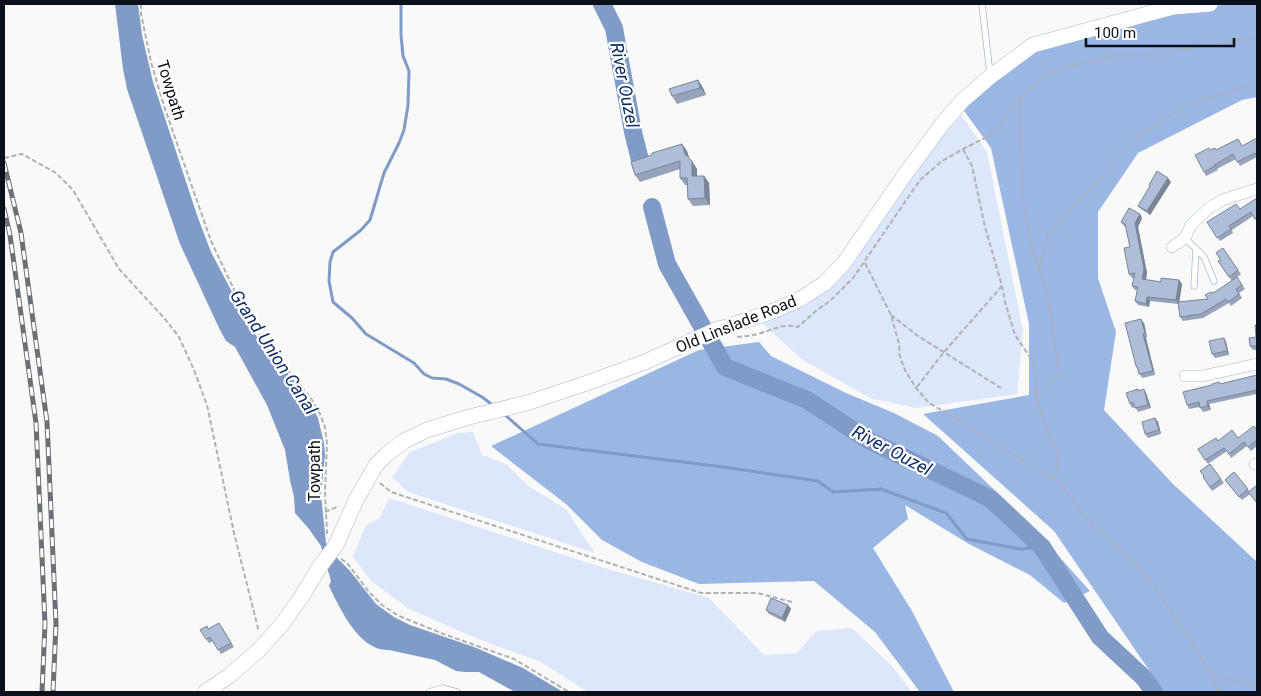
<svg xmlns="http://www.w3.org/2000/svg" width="1261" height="696" font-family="Roboto,sans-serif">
<rect width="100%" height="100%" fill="#f9f9f9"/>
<!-- green -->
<path fill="#dce7fb" d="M 961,115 L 987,152 L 1023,331 L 1017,394 L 917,408 L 872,399 L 803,360 L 762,323 L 799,305 L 835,283 L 876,230 L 931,150 Z
M 473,432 L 482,455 L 506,464 L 527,485 L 567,510 L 574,522 L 595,553 L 408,492 L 392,477 L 410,452 L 458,433 Z
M 389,498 L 604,568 L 709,598 L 764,655 L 797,653 L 816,631 L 852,628 L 891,665 L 912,692 L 588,692 L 539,661 L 483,641 L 409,609 L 371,581 L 353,557 L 366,525 L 380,518 Z"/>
<!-- forest -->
<path fill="#9ab6e4" d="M 1236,4 L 1257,4 L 1257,97 L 1242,100 L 1138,153 L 1098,212 L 1098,278 L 1116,332 L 1104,410 L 1172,483 L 1257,562 L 1257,692 L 1164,692 L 1054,531 L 923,414 L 1029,395 L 1029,324 L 991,148 L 962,108 L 1034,47 L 1173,9 Z
M 759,342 L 771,356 L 846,393 L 894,413 L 938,436 L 1029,523 L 1090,591 L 1064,603 L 1030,575 L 969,544 L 905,505 L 908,519 L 873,548 L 912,611 L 954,692 L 920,692 L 875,632 L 814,581 L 699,584 L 642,562 L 602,540 L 566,504 L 491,446 L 699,350 Z"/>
<!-- water -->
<path fill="#809bc8" d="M 115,4 L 138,4 L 142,35 L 153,82 L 198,218 L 211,252 L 252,330 L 261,342 L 302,390 L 311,404 L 318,418 L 324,443 L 325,455 L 321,495 L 326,543 L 334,555 L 350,571 L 376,604 L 394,617 L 410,625 L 474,647 L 523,668 L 563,692 L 515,692 L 479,672 L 465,672 L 456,671 L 435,660 L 389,650 C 360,652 340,609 329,586 L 331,581 L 321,546 L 309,529 L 295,513 L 294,497 L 290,480 L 285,450 L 267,405 L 235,347 L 226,341 L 220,330 L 180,244 L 127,89 L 123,69 Z"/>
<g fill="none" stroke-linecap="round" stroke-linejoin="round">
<!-- stream -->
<path stroke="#809bc8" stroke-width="3" d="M 401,4 L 401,35 L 403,56 L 409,71 L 408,105 L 404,130 L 399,143 L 384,173 L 370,220 L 361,230 L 333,252 L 330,262 L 329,281 L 333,302 L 352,318 L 366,334 L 414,363 L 424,374 L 432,378 L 446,379 L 459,384 L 482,397 L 494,406
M 504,414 L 538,444 L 723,467 L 818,481 L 833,492 L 881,489 L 946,513 L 967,539 L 1020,549 L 1042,547"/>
<!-- river -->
<path stroke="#809bc8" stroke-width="18" d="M 602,4 L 614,28 L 633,132 L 642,168
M 652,207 L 667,264 L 725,367 L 807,400 L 868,440 L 991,499 L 1042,547 L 1100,637 L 1144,678 L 1154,692"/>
<!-- service casing -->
<g stroke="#a7b8d3" stroke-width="7">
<path id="service" d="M 982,4 L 990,74
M 1185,238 L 1204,257 L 1214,281
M 1194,286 L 1196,250
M 429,692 L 442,688 L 457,692"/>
</g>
<!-- minor casing -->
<g stroke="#a7b8d3" stroke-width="12">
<path id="minor" d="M 1172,247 L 1185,238 L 1191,225 L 1209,208 L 1222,200 L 1257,189
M 1185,376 L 1202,376 L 1257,364
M 1255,464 L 1257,465"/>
</g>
<!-- tertiary casing -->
<g stroke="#a7b8d3" stroke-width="16">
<path id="tertiary" d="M 336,545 L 356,500 L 376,465 L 386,455 L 404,441 L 427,430 L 469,417 L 527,403 L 587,383 L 645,362 L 718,329 L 726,327 L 776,310 L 802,298 L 825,283 L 844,263 L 906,173 L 943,123 L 963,100 L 991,76 L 1033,45 L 1173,7 L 1210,4
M 205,692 L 229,676 L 260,649 L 283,623 L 302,596 L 319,568"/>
</g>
<!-- path -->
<path stroke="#afb1b4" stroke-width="2" stroke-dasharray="5 2.5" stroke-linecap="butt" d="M 141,4 L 141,14 L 151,62 L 164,106 L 211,241 L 247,317 L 263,340 L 296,380 L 312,400 L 320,414 L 325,427 L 327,444 L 325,492 L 327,534
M 1020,97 L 1022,190 L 1030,239 L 1049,302 L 1059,375 L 1036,395
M 963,149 L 972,166 L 985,227 L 1002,286 L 1005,302 L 1015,335 L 1034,363 L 1037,402 L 1059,458 L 1055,478
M 4,158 L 22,154 L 56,173 L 73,190 L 119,269 L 165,319 L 179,337 L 194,370 L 207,405 L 234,533 L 259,632
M 865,263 L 891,315 L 899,344 L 900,357 L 905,370 L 916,388 L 929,403 L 959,420 L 1005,450 L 1055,479 L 1063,488 L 1094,527 L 1101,531 L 1145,573 L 1198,651 L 1220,692
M 1039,268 L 1048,234 L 1142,133 L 1189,103 L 1257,84
M 891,315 L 918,336 L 1001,388
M 737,337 C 744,336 751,336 758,334 C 772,330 784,323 798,327 L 817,310 L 830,301 L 853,278 L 920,180 L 942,161 L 963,149 L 989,136 L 1002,122 L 1020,96 L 1044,76 L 1066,67 L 1118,55 L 1148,55 L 1257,38
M 917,387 L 944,352 L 1002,286
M 380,483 L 391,492 L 701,593 L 757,593 L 792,602
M 325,512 L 339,506
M 341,559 L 347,563 L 369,592 L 382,605 L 399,616 L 441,633 L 514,659 L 569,692
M 1213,678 L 1222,675 C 1233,679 1245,685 1257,685"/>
<!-- service -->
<use href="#service" stroke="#fff" stroke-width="5.5"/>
<!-- minor -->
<use href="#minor" stroke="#fff" stroke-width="11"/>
<!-- tertiary -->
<use href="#tertiary" stroke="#fff" stroke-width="15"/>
<!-- rail casing -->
<g stroke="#6c6f75" stroke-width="5">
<path id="rail" d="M 4,163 L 21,233 L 47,422 L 56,624 L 53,692
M 4,209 L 10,235 L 36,423 L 45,624 L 42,692"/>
</g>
<!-- rail -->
<use href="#rail" stroke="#fff" stroke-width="3" stroke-dasharray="9" stroke-linecap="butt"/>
<!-- tertiary-bridge casing -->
<g stroke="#a7b8d3" stroke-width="16" stroke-linecap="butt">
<path id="tertiary-bridge" d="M 319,568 L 336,545"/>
</g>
<!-- tertiary-bridge -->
<use href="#tertiary-bridge" stroke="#fff" stroke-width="15"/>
</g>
<!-- wall -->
<path fill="#96a3bb" d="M 698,80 L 703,88 L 706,95 L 677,104 L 672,96 Z
M 1257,138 L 1257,157 L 1240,166 L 1236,159 L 1217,169 L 1218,170 L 1206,176 L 1204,172 L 1210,150 L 1216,150 L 1238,139 L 1242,146 Z
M 682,144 L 687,151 L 689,158 L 697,169 L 697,176 L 704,176 L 709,183 L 710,205 L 693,206 L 688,199 L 687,185 L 685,185 L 680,178 L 680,169 L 640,182 L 635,175 L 652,155 Z
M 1171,182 L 1150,215 L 1141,209 L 1138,206 L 1150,187 L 1149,185 Z
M 1257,198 L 1257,222 L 1253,216 L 1232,230 L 1233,233 L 1220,241 L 1207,222 L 1240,209 Z
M 1140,214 L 1142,218 L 1138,227 L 1147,273 L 1146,280 L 1161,282 L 1179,280 L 1182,284 L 1179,302 L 1208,299 L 1213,293 L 1218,290 L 1237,277 L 1245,289 L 1239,293 L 1242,298 L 1231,306 L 1229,303 L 1203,318 L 1183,321 L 1180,317 L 1178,304 L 1150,301 L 1149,307 L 1138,305 L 1135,301 L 1137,290 L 1135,290 L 1132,286 L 1134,278 L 1132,278 L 1129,274 L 1130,247 L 1126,227 L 1124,226 L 1121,222 Z
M 1223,248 L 1241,274 L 1232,281 L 1218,261 L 1221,260 Z
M 1144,323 L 1147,337 L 1146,338 L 1155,375 L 1142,378 L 1136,366 Z
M 1257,325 L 1257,350 L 1253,350 L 1250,346 L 1256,337 Z
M 1224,338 L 1226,342 L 1229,355 L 1215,358 L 1212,354 Z
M 1257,375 L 1257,394 L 1209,404 L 1211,410 L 1203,412 L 1200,407 L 1189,409 L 1187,405 L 1220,384 Z
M 1139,391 L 1146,393 L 1151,408 L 1138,412 L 1135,407 L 1132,408 L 1130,404 Z
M 1155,418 L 1158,422 L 1161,434 L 1148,438 L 1145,434 Z
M 1257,430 L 1257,446 L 1251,451 L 1247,446 L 1231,458 L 1227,451 L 1208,464 L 1198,449 L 1218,441 L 1238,438 Z
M 1210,464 L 1224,483 L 1212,491 L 1203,477 Z
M 1234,472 L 1249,491 L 1250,494 L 1242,500 L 1225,480 Z
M 788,605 L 791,609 L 785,622 L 769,614 L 766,610 Z
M 222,627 L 234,647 L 221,654 L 213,641 L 209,643 L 206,639 L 208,629 Z"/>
<!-- shaded-wall -->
<path fill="#7a8598" d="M 698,80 L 703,88 L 706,95 L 700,88 Z
M 682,144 L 687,151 L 690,161 L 685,154 Z
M 692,161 L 697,169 L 697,183 L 692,176 Z
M 704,176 L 709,183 L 710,205 L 705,198 Z
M 1168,178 L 1171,182 L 1150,215 L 1147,211 Z
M 1140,214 L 1142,218 L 1138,227 L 1147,273 L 1145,283 L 1142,279 L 1135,223 Z
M 1179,280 L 1182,284 L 1179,304 L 1176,300 Z
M 1147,297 L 1150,301 L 1149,307 L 1146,304 Z
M 1141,319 L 1144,323 L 1147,337 L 1145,333 Z
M 1143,334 L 1146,338 L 1155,375 L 1153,371 Z
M 1224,338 L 1226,342 L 1229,355 L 1227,351 Z
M 1144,389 L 1146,393 L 1151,408 L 1148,405 Z
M 1207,401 L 1209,404 L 1211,410 L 1208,406 Z
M 1155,418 L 1158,422 L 1161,434 L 1159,430 Z
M 788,605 L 791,609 L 785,622 L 782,618 Z"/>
<!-- building -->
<path fill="#aebed9" stroke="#7a8598" d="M 698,80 L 700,88 L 672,96 L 669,89 Z
M 1257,138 L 1257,155 L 1256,155 L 1255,153 L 1237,162 L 1233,154 L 1214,165 L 1215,166 L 1204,172 L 1195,155 L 1209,148 L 1210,150 L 1215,148 L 1216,150 L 1238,139 L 1242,146 Z
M 682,144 L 685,154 L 692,161 L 692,176 L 704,176 L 705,198 L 688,199 L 687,178 L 680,178 L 680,161 L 635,175 L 631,162 L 652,155 L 652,153 Z
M 1157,171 L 1168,178 L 1147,211 L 1138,206 L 1150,186 L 1149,185 Z
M 1257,198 L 1257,217 L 1255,219 L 1251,212 L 1229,226 L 1231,229 L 1217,238 L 1207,222 L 1236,204 L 1240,209 Z
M 1129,208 L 1140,214 L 1135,223 L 1144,269 L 1142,279 L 1161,282 L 1161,278 L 1179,280 L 1176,300 L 1147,297 L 1146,304 L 1135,301 L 1138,287 L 1132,286 L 1135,273 L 1129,274 L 1124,248 L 1130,247 L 1125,224 L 1121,222 Z
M 1223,248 L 1238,270 L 1229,277 L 1218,261 L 1221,260 L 1216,253 Z
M 1237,277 L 1242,285 L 1236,289 L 1239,294 L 1228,302 L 1226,299 L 1201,314 L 1180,317 L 1178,302 L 1208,299 L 1205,295 L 1211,292 L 1213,293 L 1218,290 Z
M 1141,319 L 1145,333 L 1143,334 L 1153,371 L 1139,374 L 1137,366 L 1136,366 L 1125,323 Z
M 1255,325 L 1257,325 L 1257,346 L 1250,346 L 1249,338 L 1256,337 Z
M 1224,338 L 1227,351 L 1212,354 L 1209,341 Z
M 1257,375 L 1257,390 L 1207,401 L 1208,406 L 1200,408 L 1199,402 L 1187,405 L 1183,392 L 1212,385 L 1212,384 L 1219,382 L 1220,384 Z
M 1138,389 L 1138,391 L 1144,389 L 1148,405 L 1135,408 L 1133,402 L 1130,404 L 1126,393 Z
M 1155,418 L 1159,430 L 1145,434 L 1142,422 Z
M 1254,426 L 1257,430 L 1257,440 L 1248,447 L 1244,442 L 1229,454 L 1224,448 L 1205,460 L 1198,449 L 1216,438 L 1218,441 L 1232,430 L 1238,438 Z
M 1210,464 L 1221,479 L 1210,487 L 1203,477 L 1204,476 L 1200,471 Z
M 1234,472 L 1248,489 L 1239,497 L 1225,480 Z
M 1257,485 L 1257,503 L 1248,492 Z
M 771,598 L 788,605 L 782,618 L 766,610 Z
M 219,623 L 231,643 L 218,650 L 210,637 L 206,639 L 200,630 L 207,626 L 208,629 Z"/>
<g text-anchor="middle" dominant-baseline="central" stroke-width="4.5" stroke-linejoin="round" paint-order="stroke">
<!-- street labels -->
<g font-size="16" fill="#0a1019" stroke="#fff">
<text transform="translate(171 90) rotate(73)">Towpath</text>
<text transform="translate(736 324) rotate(-22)">Old Linslade Road</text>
<text transform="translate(314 471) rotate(-90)">Towpath</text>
</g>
<!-- water labels -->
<g font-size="18" font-style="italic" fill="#0f2f65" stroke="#fff">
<text transform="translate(625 85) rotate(79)">River Ouzel</text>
<text transform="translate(274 352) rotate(57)">Grand Union Canal</text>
<text transform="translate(892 450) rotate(28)">River Ouzel</text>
</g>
</g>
<!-- border -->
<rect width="1261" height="696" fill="none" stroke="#0a1019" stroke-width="10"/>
<!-- scale -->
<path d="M1086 38v8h148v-8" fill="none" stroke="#0a1019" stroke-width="2.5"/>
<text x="1094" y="38" font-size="15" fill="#0a1019" stroke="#ffffff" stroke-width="4" paint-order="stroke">100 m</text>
</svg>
